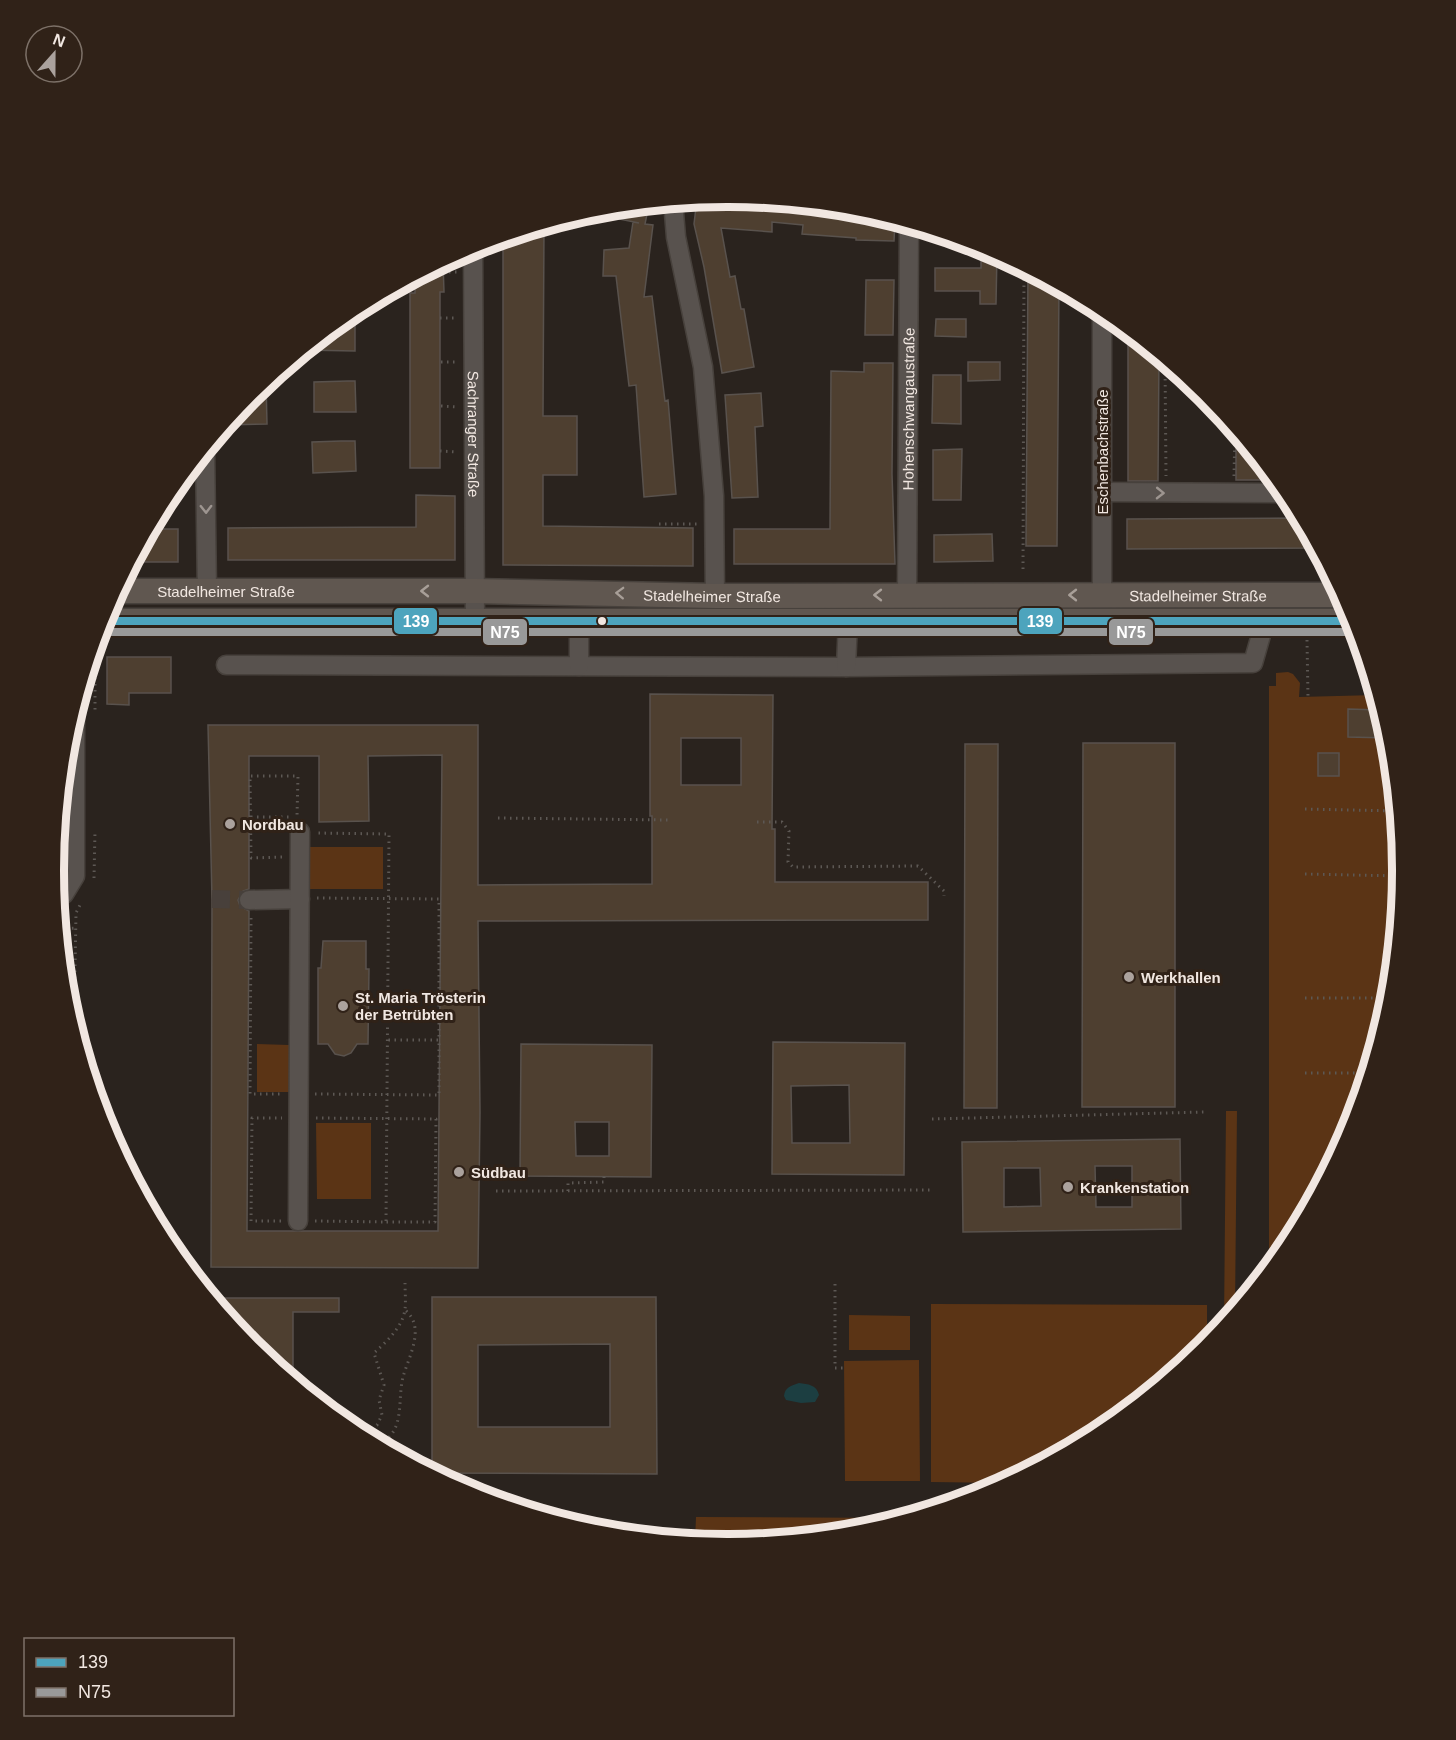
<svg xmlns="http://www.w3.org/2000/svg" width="1456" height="1740" font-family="Arial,sans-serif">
<rect width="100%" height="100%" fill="#2a231e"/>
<!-- green -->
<path fill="#5b3415" d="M 1288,672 L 1293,674 L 1300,683 L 1299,697 L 1376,695 L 1389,739 L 1402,870 L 1389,1002 L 1351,1128 L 1288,1245 L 1269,1269 L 1269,686 L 1276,686 L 1276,673 Z
M 307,847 L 383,847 L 383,889 L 307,889 Z
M 257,1044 L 289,1045 L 290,1092 L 257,1092 Z
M 1226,1111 L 1237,1111 L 1235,1309 L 1224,1323 Z
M 316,1123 L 371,1123 L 371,1199 L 317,1199 Z
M 931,1304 L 1207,1305 L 1207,1344 L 1102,1431 L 1005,1483 L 931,1482 Z
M 849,1315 L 910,1316 L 910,1350 L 849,1350 Z
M 919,1360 L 920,1481 L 845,1481 L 844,1361 Z
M 696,1517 L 903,1518 L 859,1531 L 728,1544 L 695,1541 Z"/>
<!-- water -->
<path fill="#1c3e41" d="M 799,1383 C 808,1384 817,1385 819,1395 L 815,1402 L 801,1403 L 786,1400 L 784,1396 C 785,1387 791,1386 799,1383 Z"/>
<!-- building -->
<path fill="#4e3f30" stroke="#59524d" stroke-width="1.5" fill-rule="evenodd" d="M 729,196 L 860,209 L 895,220 L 894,241 L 856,240 L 856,238 L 802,234 L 803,225 L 772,222 L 772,232 L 721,228 L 730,277 L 735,276 L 741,309 L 744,309 L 754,367 L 722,373 L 704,267 L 694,224 L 697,199 Z
M 649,204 L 645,224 L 653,225 L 644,297 L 652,296 L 665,401 L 668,400 L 676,494 L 644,497 L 636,385 L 629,386 L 616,276 L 603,276 L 604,250 L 629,248 L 633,222 L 639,223 L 619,219 L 621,207 Z
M 544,225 L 543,416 L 577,416 L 577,475 L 543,475 L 543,526 L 693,528 L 693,566 L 503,565 L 503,237 Z
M 981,246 L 997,253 L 996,304 L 980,304 L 980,291 L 935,291 L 935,268 L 981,268 Z
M 443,262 L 444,292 L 440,292 L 440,468 L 410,468 L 410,293 L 415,293 L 415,277 Z
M 1028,270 L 1059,286 L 1057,546 L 1026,546 Z
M 866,280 L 894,280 L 893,335 L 865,335 Z
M 936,319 L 966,319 L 966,337 L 935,336 Z
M 340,321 L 355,321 L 355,351 L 304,350 Z
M 1128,331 L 1159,356 L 1158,481 L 1128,481 Z
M 968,362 L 1000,362 L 1000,380 L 968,381 Z
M 864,363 L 893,363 L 892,474 L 895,564 L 734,564 L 734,529 L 830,529 L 831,371 L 864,372 Z
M 933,375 L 961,375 L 961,424 L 932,423 Z
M 266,381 L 267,424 L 226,425 L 252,393 Z
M 348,381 L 355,381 L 356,412 L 314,412 L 314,382 Z
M 761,393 L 763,426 L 755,427 L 758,497 L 732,498 L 725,395 Z
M 1236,432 L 1266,468 L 1266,480 L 1236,480 Z
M 341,441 L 355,441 L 356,471 L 313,473 L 312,442 Z
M 962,449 L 961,500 L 933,500 L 933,450 Z
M 416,495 L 455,496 L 455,560 L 228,560 L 228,528 L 416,527 Z
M 1301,518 L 1317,548 L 1127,549 L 1127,519 Z
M 150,529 L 178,529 L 178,562 L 132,562 Z
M 992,534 L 993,561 L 934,562 L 934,535 Z
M 107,657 L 171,657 L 171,693 L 129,693 L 129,705 L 107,704 Z
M 650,694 L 773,695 L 772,829 L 775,829 L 775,882 L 928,882 L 928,920 L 478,921 L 480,1112 L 478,1268 L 211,1267 L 212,899 L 208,725 L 478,725 L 478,885 L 652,884 L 652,816 L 650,816 ZM 681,738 L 741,738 L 741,785 L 681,785 ZM 442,755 L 438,1231 L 247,1231 L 249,911 L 240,906 L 238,900 L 243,891 L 249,889 L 249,756 L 319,756 L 319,822 L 369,821 L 368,756 Z
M 1348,709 L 1380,710 L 1389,738 L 1348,737 Z
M 1083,743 L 1175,743 L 1175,1107 L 1082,1107 Z
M 965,744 L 998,744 L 997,1108 L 964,1108 Z
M 1318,753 L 1339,753 L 1339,776 L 1318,776 Z
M 323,941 L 366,941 L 366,969 L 369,969 L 368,1044 L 357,1044 L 351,1053 L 344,1056 L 335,1054 L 328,1044 L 318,1044 L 318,968 L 321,968 Z
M 773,1042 L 905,1043 L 904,1175 L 772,1174 ZM 849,1085 L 850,1143 L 792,1143 L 791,1086 Z
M 521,1044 L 652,1045 L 651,1177 L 520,1176 ZM 575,1122 L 609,1122 L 609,1156 L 576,1156 Z
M 1180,1139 L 1181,1229 L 963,1232 L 962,1142 ZM 1095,1166 L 1132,1166 L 1132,1207 L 1096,1207 ZM 1004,1168 L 1040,1168 L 1041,1206 L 1004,1207 Z
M 432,1297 L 656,1297 L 657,1474 L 432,1473 ZM 610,1344 L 610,1427 L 478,1427 L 478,1345 Z
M 212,1298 L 339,1298 L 339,1312 L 293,1312 L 293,1381 L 251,1346 Z"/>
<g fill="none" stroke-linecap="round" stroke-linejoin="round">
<!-- minor-tunnel -->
<path stroke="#48403b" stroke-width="18" stroke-dasharray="18 9" stroke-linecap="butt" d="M 212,899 L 249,900"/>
<!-- minor casing -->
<g stroke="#47413c" stroke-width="21">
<g id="minor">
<path d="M 673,201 L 676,237 L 703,367 L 714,496 L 715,596"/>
<path id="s1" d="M 473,246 L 475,621"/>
<path d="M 205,450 L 207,592"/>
<path d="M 1102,492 L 1286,493"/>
<path id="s2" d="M 907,595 L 909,224"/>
<path d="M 1102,595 L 1102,309"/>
<path d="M 226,665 L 846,667 L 1253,663 L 1265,621"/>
<path d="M 579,666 L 579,621"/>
<path d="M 846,667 L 848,621"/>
<path d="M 57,898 L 64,894 L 75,876 L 75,712"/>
<path d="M 249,900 L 300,899"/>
<path d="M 298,1221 L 300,832"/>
</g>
</g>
<!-- major casing -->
<g stroke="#47413c" stroke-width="27">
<g id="major">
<path id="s3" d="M 116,591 L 475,591 L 715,596 L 1342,595"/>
<path d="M 102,621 L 1354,621"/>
</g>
</g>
<!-- path -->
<path stroke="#5d5854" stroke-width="3" stroke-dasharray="1.5 4.5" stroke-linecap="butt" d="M 443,272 L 457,272
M 440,318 L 456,318
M 1165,361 L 1166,476
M 441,362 L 457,362
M 441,406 L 457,407
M 440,451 L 457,452
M 1234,476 L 1235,430
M 659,524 L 697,524
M 1023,569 L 1024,268
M 1307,640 L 1308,697
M 95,648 L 95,714
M 1305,809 L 1396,811
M 251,817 L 289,817
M 498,818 L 669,820
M 757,822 L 782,822 L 789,831 L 788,862 L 793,867 L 918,866 L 944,891 L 944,896
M 282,857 L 251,858 L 250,776 L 298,776 L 297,816
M 1305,874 L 1401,876
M 94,878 L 95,831
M 317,898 L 439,899 L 439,1040 L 387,1040
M 251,918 L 250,1094 L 281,1094
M 60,929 L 76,928
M 1305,998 L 1389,998
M 74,1026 L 76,913 L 81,903
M 1305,1073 L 1367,1073
M 315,1094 L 439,1095 L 439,1040
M 316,1118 L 436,1119 L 435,1222 L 386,1222
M 932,1119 L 1204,1112
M 496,1191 L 930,1190
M 568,1191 L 568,1183 L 604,1182 L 604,1176
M 281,1221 L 251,1221 L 252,1118 L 282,1118
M 315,1221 L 386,1222 L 389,834 L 317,833
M 835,1284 L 835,1368 L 844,1368
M 365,1436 L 365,1431 L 377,1425 L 382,1415 L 379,1400 L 384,1385 L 374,1353 C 386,1342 403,1327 405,1309 C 406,1301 405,1292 405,1283
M 390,1439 L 393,1447 L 392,1451
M 379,1444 C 406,1432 397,1400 403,1377 C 409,1356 426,1327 405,1310"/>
<!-- minor -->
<use href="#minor" stroke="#58524e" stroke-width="18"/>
<!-- major -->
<use href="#major" stroke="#605750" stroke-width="24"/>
<!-- bus-1 casing -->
<g stroke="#302218" stroke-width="12">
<path id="bus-1" d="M 103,621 L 1353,621"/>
</g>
<!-- bus-2 casing -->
<g stroke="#302218" stroke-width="12">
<path id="bus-2" d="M 102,632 L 1354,632"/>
</g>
<!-- bus-1 -->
<use href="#bus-1" stroke="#4da4bd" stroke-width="8"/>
<!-- bus-2 -->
<use href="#bus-2" stroke="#999" stroke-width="8"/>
</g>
<!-- one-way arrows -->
<defs><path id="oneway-chevron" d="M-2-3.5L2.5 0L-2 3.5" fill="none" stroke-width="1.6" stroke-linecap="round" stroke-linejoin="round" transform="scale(1.5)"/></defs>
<g stroke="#9d9590">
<use href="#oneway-chevron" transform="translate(1160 493) rotate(1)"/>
<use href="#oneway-chevron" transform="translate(206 509) rotate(89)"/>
</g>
<g stroke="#a89f98">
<use href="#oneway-chevron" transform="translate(425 591) rotate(180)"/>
<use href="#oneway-chevron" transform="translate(620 593) rotate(-178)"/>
<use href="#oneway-chevron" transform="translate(878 595) rotate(-180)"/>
<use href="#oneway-chevron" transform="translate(1073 595) rotate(180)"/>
</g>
<!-- markers -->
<circle fill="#f1e7e1" stroke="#302218" stroke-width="2" cx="602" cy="621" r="5"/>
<g fill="#aba29d" stroke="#302218" stroke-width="2">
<circle cx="230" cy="824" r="6"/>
<circle cx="1129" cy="977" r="6"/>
<circle cx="343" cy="1006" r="6"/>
<circle cx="459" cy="1172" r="6"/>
<circle cx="1068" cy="1187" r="6"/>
</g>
<g text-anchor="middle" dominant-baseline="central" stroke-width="6" stroke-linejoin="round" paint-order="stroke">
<!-- street labels -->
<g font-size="15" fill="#f1e7e1" stroke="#302218">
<text stroke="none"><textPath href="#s2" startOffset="186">Hohenschwangaustraße</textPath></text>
<text stroke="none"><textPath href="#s1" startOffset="188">Sachranger Straße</textPath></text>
<text transform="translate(1102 452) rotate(-90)">Eschenbachstraße</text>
<text stroke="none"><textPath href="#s3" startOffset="110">Stadelheimer Straße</textPath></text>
<text stroke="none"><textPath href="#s3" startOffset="596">Stadelheimer Straße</textPath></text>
<text stroke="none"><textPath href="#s3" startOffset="1082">Stadelheimer Straße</textPath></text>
</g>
<!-- poi labels -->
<g font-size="15" font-weight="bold" fill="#f1e7e1" stroke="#302218" text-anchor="start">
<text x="242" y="824">Nordbau</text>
<text x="1141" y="977">Werkhallen</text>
<text x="355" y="997">St. Maria Trösterin<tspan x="355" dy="17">der Betrübten</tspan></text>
<text x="471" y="1172">Südbau</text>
<text x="1080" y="1187">Krankenstation</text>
</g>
</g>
<!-- crop -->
<path d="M0 0H1456V1740H0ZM727 207H729A663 663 0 0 1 1392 870V871A663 663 0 0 1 729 1534H727A663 663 0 0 1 64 871V870A663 663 0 0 1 727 207Z" fill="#302218" fill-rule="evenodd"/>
<path fill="none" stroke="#f1e7e1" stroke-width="8" d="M727 207H729A663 663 0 0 1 1392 870V871A663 663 0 0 1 729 1534H727A663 663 0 0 1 64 871V870A663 663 0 0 1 727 207Z"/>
<g stroke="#302218" stroke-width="2">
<rect x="393" y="607" width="45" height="28" rx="6" fill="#4da4bd"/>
<rect x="1018" y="607" width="45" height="28" rx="6" fill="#4da4bd"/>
<rect x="482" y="618" width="46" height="28" rx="6" fill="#999"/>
<rect x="1108" y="618" width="46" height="28" rx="6" fill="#999"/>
</g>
<g font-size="16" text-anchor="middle" font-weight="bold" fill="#fff">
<text x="416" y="627">139</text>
<text x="1040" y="627">139</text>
<text x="505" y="638">N75</text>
<text x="1131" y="638">N75</text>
</g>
<!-- legend -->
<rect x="24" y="1638" width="210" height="78" fill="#302218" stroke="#7d7168" stroke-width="1.5"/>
<rect x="36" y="1658" width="30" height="9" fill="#4da4bd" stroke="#7d7168" stroke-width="1.5"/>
<text x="78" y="1668" font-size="18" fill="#f1e7e1">139</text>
<rect x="36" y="1688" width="30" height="9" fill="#999999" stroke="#7d7168" stroke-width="1.5"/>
<text x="78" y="1698" font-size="18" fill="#f1e7e1">N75</text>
<!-- north arrow -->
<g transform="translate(54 54) rotate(21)"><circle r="28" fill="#302218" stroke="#7d7168" stroke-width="1.5"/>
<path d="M0-4.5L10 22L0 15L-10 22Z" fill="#aba29d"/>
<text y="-9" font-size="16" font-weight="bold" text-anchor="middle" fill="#f1e7e1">N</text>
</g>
</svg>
